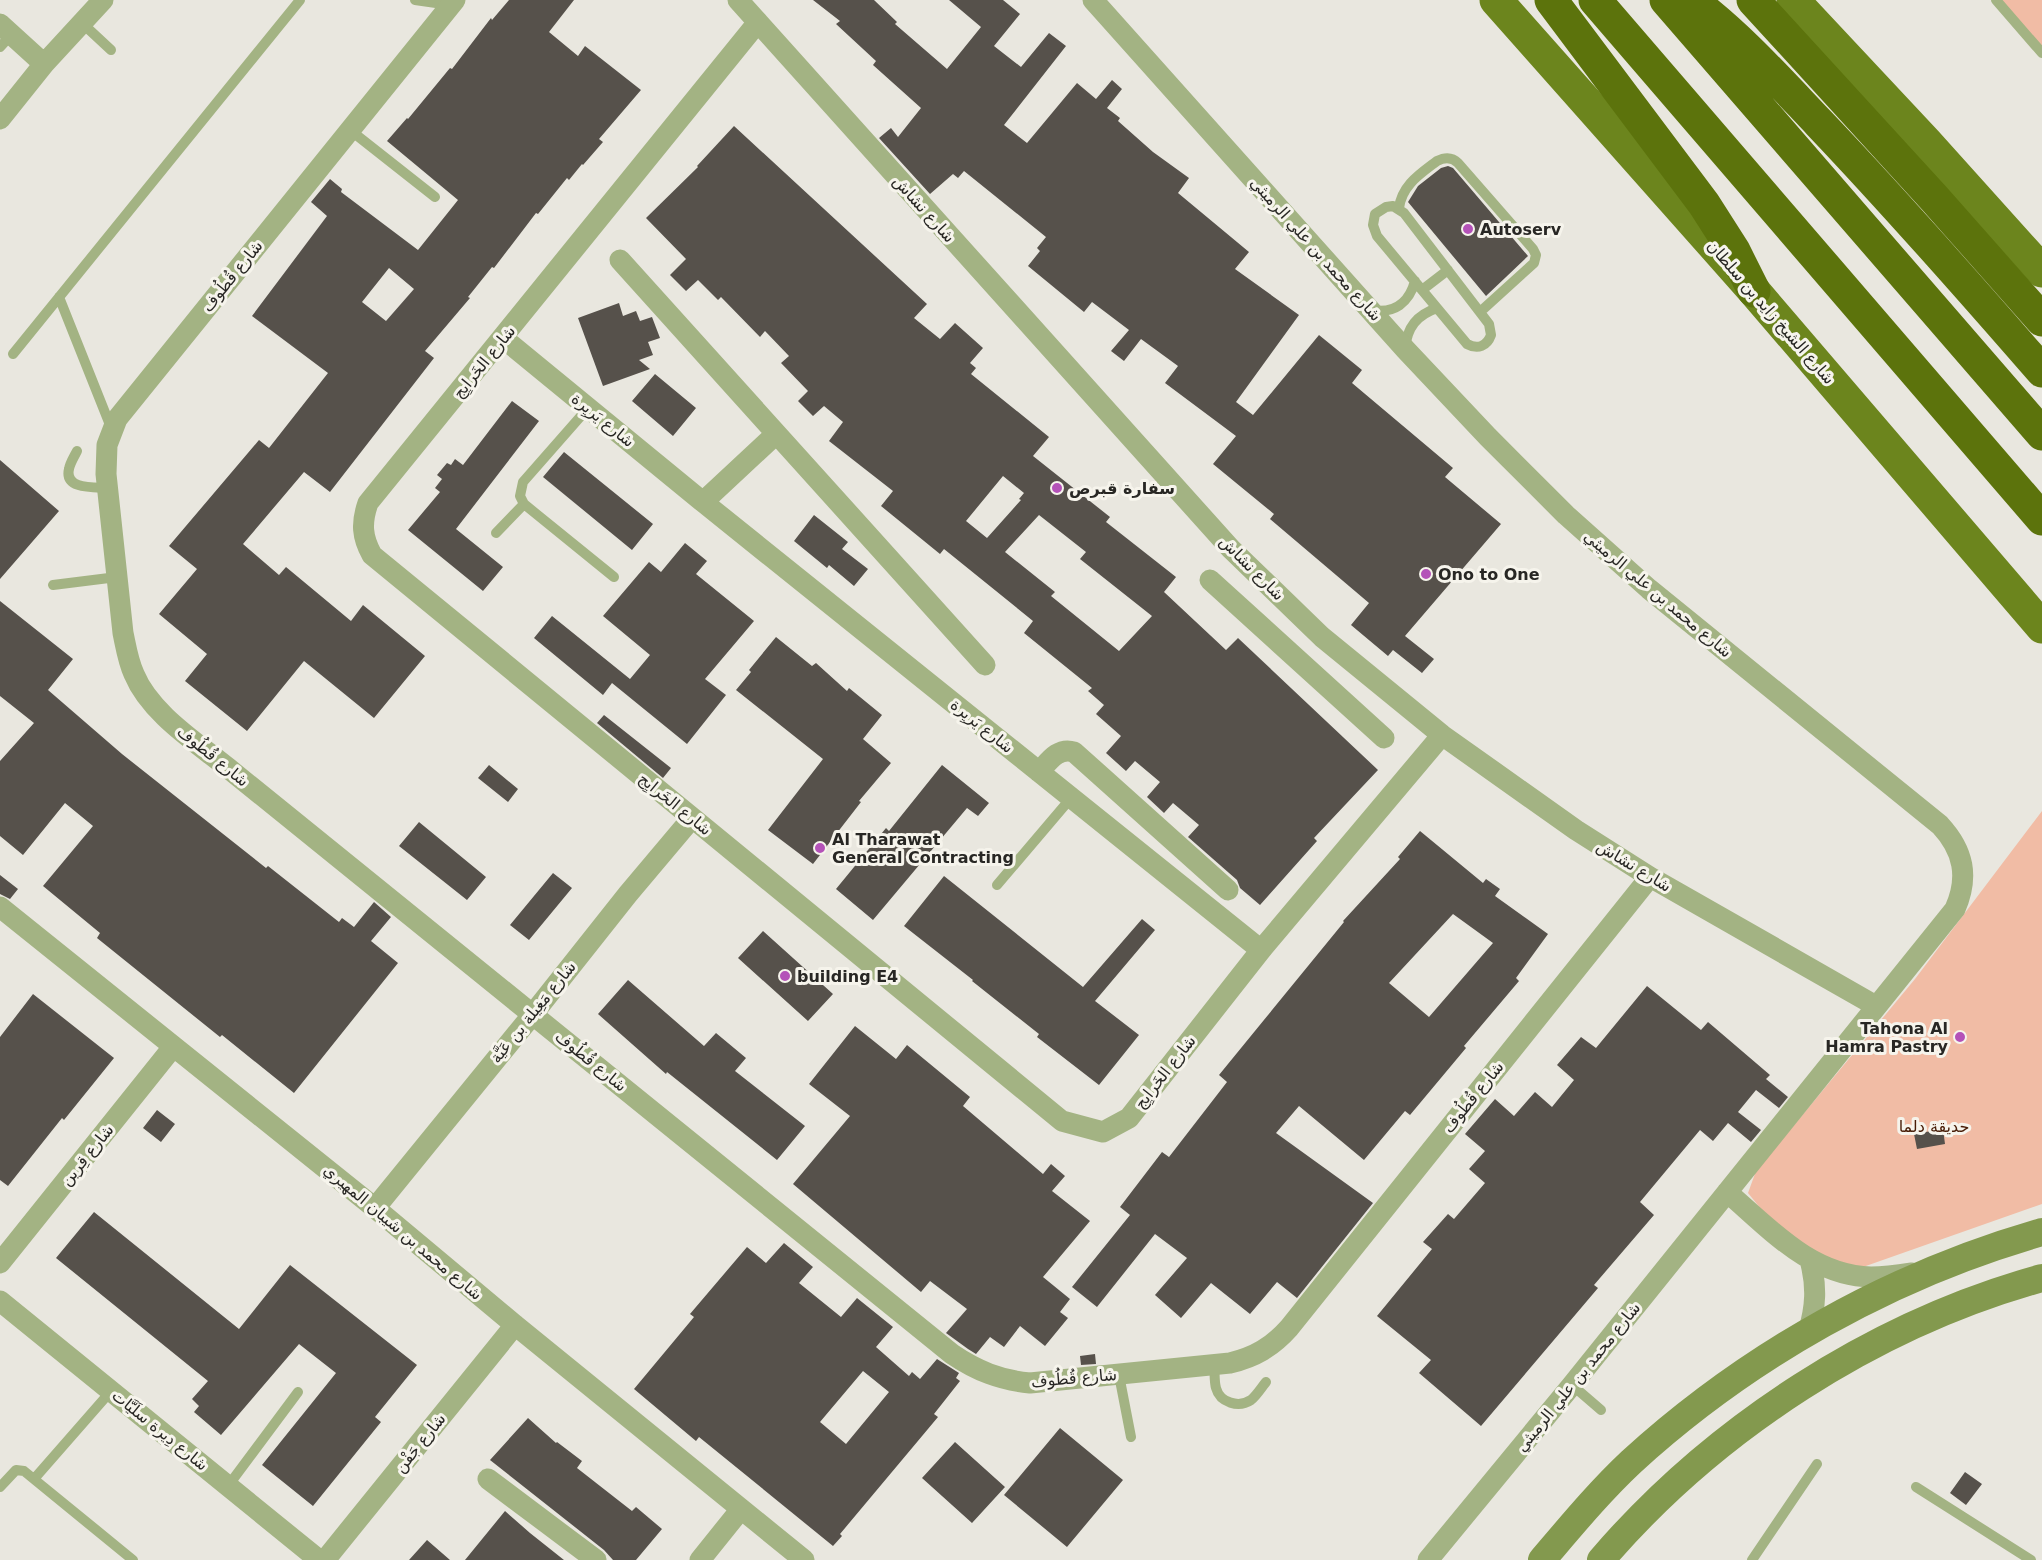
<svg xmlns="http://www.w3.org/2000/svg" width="2042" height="1560" font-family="'DejaVu Sans',Vazirmatn,sans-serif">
<rect width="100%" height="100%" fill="#e9e7df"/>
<!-- green -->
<path fill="#f1bca5" d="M 2001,0 L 2042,0 L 2042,49 Z
M 2042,811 L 2042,1204 L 1863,1267 L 1820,1260 L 1761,1209 L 1748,1193 L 1756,1171 L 1915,979 Z"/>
<!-- building -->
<path fill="#56514b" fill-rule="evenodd" d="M 509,0 L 574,0 L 549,32 L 578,56 L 585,46 L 641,90 L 599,139 L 603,142 L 583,165 L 582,164 L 569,180 L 567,178 L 538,214 L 536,213 L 494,268 L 492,267 L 468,297 L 470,298 L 425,351 L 434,358 L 330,492 L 304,472 L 243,544 L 279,575 L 286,567 L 351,621 L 363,605 L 425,656 L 374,718 L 304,661 L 247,731 L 185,681 L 207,654 L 159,614 L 197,569 L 169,546 L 259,440 L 269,448 L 328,373 L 252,316 L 327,216 L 311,202 L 330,179 L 342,189 L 341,192 L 418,250 L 458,200 L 387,141 L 407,118 L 408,119 L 450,68 L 452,69 L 491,18 L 492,20 ZM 389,268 L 414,289 L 386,321 L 362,302 Z
M 813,0 L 874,0 L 897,22 L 895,24 L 947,69 L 981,27 L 949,0 L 1003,0 L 1020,14 L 994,46 L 1021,67 L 1049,33 L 1066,46 L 1004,125 L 1027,143 L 1077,83 L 1096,99 L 1112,80 L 1122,89 L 1107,108 L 1120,118 L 1118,121 L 1153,152 L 1189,178 L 1178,193 L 1249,252 L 1235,269 L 1299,315 L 1236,402 L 1253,415 L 1319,335 L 1362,370 L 1352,383 L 1453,468 L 1445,477 L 1501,524 L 1405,636 L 1434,659 L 1422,673 L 1393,650 L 1388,656 L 1351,625 L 1369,603 L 1270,519 L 1274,514 L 1213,464 L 1236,436 L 1165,383 L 1178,366 L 1141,339 L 1124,361 L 1111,351 L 1129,330 L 1092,302 L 1084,312 L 1028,266 L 1040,251 L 1037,248 L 1046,237 L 964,171 L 958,178 L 953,174 L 930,194 L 879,138 L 891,128 L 898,137 L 921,108 L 873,65 L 876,61 L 836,24 L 840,21 Z
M 734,126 L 927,304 L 914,318 L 940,339 L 955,323 L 983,348 L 970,363 L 976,368 L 971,374 L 1049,437 L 1033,456 L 1110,517 L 1106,522 L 1176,577 L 1164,592 L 1226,650 L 1238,638 L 1378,770 L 1314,838 L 1317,841 L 1260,905 L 1240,888 L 1237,880 L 1188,837 L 1199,825 L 1173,803 L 1164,813 L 1147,797 L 1160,782 L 1135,761 L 1126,771 L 1106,753 L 1121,736 L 1096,714 L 1104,705 L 1088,691 L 1092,688 L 1024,633 L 1033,621 L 944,549 L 940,554 L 881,506 L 893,491 L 829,441 L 843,422 L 824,406 L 813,416 L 798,401 L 808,391 L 781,363 L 789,356 L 765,331 L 760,337 L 721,297 L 718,300 L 698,280 L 686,291 L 670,275 L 686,259 L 646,218 L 698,167 L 697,166 ZM 1003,476 L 1024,493 L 1019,499 L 1021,500 L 987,538 L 966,521 ZM 1039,515 L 1086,552 L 1080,559 L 1152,616 L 1119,651 L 1051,596 L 1055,592 L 1005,552 Z
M 1448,166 L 1453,168 L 1528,256 L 1486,296 L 1408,202 L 1418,186 L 1441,168 Z
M 619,303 L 623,316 L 636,311 L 640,321 L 652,317 L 660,338 L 648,342 L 653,355 L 639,360 L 650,369 L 603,386 L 578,318 Z
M 655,374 L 696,408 L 673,436 L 632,401 Z
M 512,401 L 539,421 L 456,529 L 503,567 L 483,591 L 408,530 L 440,492 L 435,488 L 442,479 L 437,475 L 447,463 L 451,465 L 455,459 L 463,465 Z
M 564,452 L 653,524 L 632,550 L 543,477 Z
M 0,460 L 59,511 L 0,579 Z
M 814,515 L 848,542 L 842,549 L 868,569 L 854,586 L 829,565 L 827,568 L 794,541 Z
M 685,543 L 707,561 L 696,574 L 754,621 L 705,679 L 726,695 L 687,744 L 612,683 L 603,695 L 534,638 L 552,616 L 630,679 L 650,655 L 603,616 L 649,562 L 661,572 Z
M 0,601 L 73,659 L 48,690 L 122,754 L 266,868 L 268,866 L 339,922 L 342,918 L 354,927 L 374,902 L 391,917 L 371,941 L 398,963 L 294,1093 L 222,1035 L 220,1037 L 97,938 L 100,933 L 43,886 L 93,826 L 65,803 L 23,855 L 0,836 L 0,761 L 34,723 L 0,696 Z
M 776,637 L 812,666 L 816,663 L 847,691 L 849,688 L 882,715 L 863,739 L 891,763 L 859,801 L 861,802 L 813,864 L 768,830 L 823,759 L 736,690 L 751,672 L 749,670 Z
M 604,715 L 671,768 L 663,778 L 597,723 Z
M 489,765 L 518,789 L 508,802 L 478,778 Z
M 942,765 L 989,803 L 978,816 L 967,808 L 873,920 L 836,889 L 886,828 L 889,831 Z
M 419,822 L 486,877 L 467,900 L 399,846 Z
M 1420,831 L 1483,883 L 1486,879 L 1500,889 L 1495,896 L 1548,934 L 1516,978 L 1519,981 L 1464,1046 L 1466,1048 L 1410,1115 L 1405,1111 L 1364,1160 L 1299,1106 L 1276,1133 L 1373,1203 L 1297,1298 L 1277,1282 L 1250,1314 L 1211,1283 L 1181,1318 L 1155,1295 L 1187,1258 L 1155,1234 L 1097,1307 L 1072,1287 L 1130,1215 L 1120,1207 L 1162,1152 L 1169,1157 L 1227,1082 L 1219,1075 L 1344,922 L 1343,921 L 1400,859 L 1398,857 ZM 1453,914 L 1493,943 L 1429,1017 L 1389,983 Z
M 553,873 L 572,888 L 529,940 L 510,925 Z
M 0,875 L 18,889 L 10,899 L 0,894 Z
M 944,876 L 1083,987 L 1142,919 L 1155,930 L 1095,1001 L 1139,1035 L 1099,1085 L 1037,1037 L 1039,1034 L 972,981 L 973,980 L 904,926 Z
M 763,931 L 833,994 L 808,1021 L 738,958 Z
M 628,980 L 704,1046 L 716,1033 L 746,1058 L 735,1071 L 805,1126 L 777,1160 L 667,1072 L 666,1074 L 598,1014 Z
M 1647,986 L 1701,1030 L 1708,1022 L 1770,1075 L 1766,1079 L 1788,1097 L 1779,1108 L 1756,1090 L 1738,1112 L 1761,1130 L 1751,1142 L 1728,1123 L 1713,1141 L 1700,1130 L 1640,1202 L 1654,1215 L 1594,1285 L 1598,1288 L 1481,1426 L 1419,1373 L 1431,1360 L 1377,1316 L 1432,1249 L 1423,1242 L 1448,1214 L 1454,1219 L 1485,1183 L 1469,1169 L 1485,1151 L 1465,1134 L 1495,1099 L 1514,1116 L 1535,1092 L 1552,1107 L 1574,1080 L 1557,1065 L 1581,1037 L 1596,1048 Z
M 33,994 L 114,1058 L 64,1120 L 62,1118 L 8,1186 L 0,1180 L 0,1037 Z
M 855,1026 L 896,1059 L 907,1045 L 970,1097 L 963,1106 L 1043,1174 L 1051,1164 L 1065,1176 L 1052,1191 L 1090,1221 L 1043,1277 L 1070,1299 L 1060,1312 L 1068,1318 L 1045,1346 L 1020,1326 L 1004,1347 L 990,1337 L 976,1354 L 968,1349 L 946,1333 L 967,1309 L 930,1281 L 921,1292 L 793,1184 L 850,1116 L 809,1084 Z
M 157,1110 L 175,1124 L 161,1142 L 143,1128 Z
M 1943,1129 L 1945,1144 L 1917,1149 L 1914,1134 Z
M 94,1212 L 239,1329 L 290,1265 L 417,1365 L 375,1417 L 381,1422 L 313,1506 L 262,1465 L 336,1373 L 299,1344 L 221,1435 L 194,1412 L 199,1406 L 192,1399 L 208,1381 L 56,1258 Z
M 784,1243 L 813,1267 L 799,1283 L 841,1317 L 857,1298 L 893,1327 L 876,1347 L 909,1376 L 912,1372 L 920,1379 L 937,1359 L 959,1373 L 956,1378 L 960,1381 L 934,1414 L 938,1417 L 840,1534 L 842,1536 L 833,1546 L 699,1437 L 696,1441 L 634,1389 L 694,1317 L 690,1314 L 747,1247 L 766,1263 ZM 863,1371 L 889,1392 L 846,1444 L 820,1422 Z
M 1095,1354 L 1096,1364 L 1081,1365 L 1080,1356 Z
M 528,1418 L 556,1443 L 557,1442 L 582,1461 L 577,1468 L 632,1511 L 636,1507 L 662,1529 L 636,1560 L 613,1560 L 604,1550 L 490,1460 Z
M 1060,1428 L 1123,1480 L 1067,1547 L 1004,1495 Z
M 955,1442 L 1005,1487 L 972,1523 L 922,1478 Z
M 1965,1472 L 1982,1484 L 1966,1505 L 1950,1493 Z
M 505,1511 L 530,1533 L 564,1560 L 465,1560 Z
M 427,1540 L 450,1560 L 409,1560 Z"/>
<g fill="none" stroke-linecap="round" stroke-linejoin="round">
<!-- lane -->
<path stroke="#a3b383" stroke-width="10" d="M 415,0 L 450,5
M 1996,0 L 2042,53
M 82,23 L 111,50
M 0,47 L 11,35
M 350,130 L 435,197
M 1393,206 L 1404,213 L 1489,324 L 1491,335 C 1487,346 1478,350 1467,344 L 1377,236 L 1373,225 L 1375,214 L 1386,207 Z
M 1399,208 C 1402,185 1420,174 1437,161 C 1445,157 1452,157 1458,163 L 1533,249 L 1536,255 L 1534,263 L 1480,312
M 1422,290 L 1448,270
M 59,297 L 112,430
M 1371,310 C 1394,314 1409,303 1415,281
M 1405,349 C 1407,327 1417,315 1437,308
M 13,354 L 300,0
M 588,408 L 523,482 L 520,496 L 524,504 L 614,577
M 77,451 C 74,457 70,463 69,469 C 64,490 95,487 108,488
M 496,533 L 524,504
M 53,585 L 117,577
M 997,885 L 1071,798
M 1214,1365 C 1215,1372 1214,1381 1216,1388 C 1220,1403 1239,1408 1251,1400 C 1257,1395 1261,1388 1266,1382
M 1119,1375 L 1131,1437
M 1572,1385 L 1601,1410
M 34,1479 L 111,1391
M 228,1486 L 298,1392
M 0,1487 L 16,1470 L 24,1471 L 133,1560
M 1916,1487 L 2031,1560
M 1752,1560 L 1817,1464"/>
<!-- street -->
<path stroke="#a3b383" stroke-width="21" d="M 455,0 L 117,419 L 107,445 L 106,474 L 123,633 C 126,647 128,661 134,674 C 150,713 196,742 228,768 L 952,1354 C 977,1371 1000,1380 1030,1383 L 1230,1363 C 1255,1357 1272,1347 1289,1328 L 1650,877
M 738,0 L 1231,549 L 1322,637 L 1442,735 L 1576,830 L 1650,877 L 1876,1006
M 1093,0 L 1405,349 L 1488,437 L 1566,515 L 1649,589 L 1940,825 C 1964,851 1969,877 1955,909 L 1572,1385 L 1428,1560
M 758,22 L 368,503 C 361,523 362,537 372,555 L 1062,1121 L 1103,1132 L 1129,1118 L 1261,950 L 1442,735
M 0,24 L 44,64
M 0,119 L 44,64 L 103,0
M 620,260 L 985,665
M 503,338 L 703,502 L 1261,950
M 703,502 L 776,434
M 1210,580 L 1384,738
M 1039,772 C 1049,761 1058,747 1074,752 L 1228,890
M 0,907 L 375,1208 L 515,1325 L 804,1560
M 1727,1192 C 1769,1228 1811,1276 1871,1277 C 1884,1277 1899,1275 1912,1273
M 375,1208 L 533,1014 L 628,894 L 692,818
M 0,1263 L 173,1047
M 0,1301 L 319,1560
M 1808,1333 C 1816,1307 1817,1286 1810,1260
M 488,1479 L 596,1560
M 325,1560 L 515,1325
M 700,1560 L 741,1509"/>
<!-- secondary -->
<path stroke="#83994e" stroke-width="28" d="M 1542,1560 C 1571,1526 1599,1492 1631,1462 C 1747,1356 1891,1275 2042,1232
M 1601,1560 C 1714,1428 1875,1324 2042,1278"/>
<!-- primary -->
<path stroke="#6c851d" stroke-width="33" d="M 1496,0 L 1754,291 L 2042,627
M 1793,0 L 1926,142 L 2042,271"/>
<!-- highway -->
<path stroke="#5c730c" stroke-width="33" d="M 1551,0 L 1704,204 L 1734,251 L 1754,291
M 1595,0 L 2042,519
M 1666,0 L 2042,434
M 1691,0 C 1738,35 1779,81 1819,123 C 1896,204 1969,287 2042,371
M 1753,0 L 1934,198 L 2042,320"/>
</g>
<!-- markers -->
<g fill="#b452b8" stroke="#f6f4ec" stroke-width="2">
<circle cx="1468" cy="229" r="6"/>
<circle cx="1057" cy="488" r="6"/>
<circle cx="1426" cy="574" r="6"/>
<circle cx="820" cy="848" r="6"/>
<circle cx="785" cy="976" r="6"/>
<circle cx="1960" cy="1037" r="6"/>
</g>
<g text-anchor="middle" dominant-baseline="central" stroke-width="6" stroke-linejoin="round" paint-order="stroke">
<!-- street labels -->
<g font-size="16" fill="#282724" stroke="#f6f4ec">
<text transform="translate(924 209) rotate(48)">شارع نشاش</text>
<text transform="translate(1316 249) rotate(48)">شارع محمد بن علي الرميثي</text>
<text transform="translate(232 276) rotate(-51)">شارع قُطُوف</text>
<text transform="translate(1771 312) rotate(49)">شارع الشيخ زايد بن سلطان</text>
<text transform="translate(484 362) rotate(-51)">شارع الخَرايِج</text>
<text transform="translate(603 420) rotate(39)">شارع يَريِرة</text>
<text transform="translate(1252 568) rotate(45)">شارع نشاش</text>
<text transform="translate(1658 594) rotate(40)">شارع محمد بن علي الرميثي</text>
<text transform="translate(982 726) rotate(39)">شارع يَريِرة</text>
<text transform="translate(213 756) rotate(39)">شارع قُطُوف</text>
<text transform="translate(675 804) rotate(39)">شارع الخَرايِج</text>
<text transform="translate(1634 866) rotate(31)">شارع نشاش</text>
<text transform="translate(533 1012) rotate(-51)">شارع مَغِيلة بن عَيَّة</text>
<text transform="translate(591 1061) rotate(39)">شارع قُطُوف</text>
<text transform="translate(1165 1072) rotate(-52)">شارع الخَرايِج</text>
<text transform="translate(1473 1097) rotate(-51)">شارع قُطُوف</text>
<text transform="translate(87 1155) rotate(-51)">شارع قِرين</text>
<text transform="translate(403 1232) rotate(40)">شارع محمد بن شيبان المهيري</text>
<text transform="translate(1578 1377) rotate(-51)">شارع محمد بن علي الرميثي</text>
<text transform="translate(1074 1378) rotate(-5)">شارع قُطُوف</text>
<text transform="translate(160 1430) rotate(39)">شارع دِيرة سلَيَّات</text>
<text transform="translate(420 1443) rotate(-51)">شارع جَفْن</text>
</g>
<!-- poi labels -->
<g font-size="16" font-weight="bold" fill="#282724" stroke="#f6f4ec" text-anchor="start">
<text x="1480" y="229">Autoserv</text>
<text x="1069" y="488">سفارة قبرص</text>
<text x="1438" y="574">Ono to One</text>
<text x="832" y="839">Al Tharawat<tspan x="832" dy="18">General Contracting</tspan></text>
<text x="797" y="976">building E4</text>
<text x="1948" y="1028" text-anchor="end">Tahona Al<tspan x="1948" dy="18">Hamra Pastry</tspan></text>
</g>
<!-- park labels -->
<g font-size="16" fill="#481d07" stroke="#f6f4ec">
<text x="1934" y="1126">حديقة دلما</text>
</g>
</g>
</svg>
